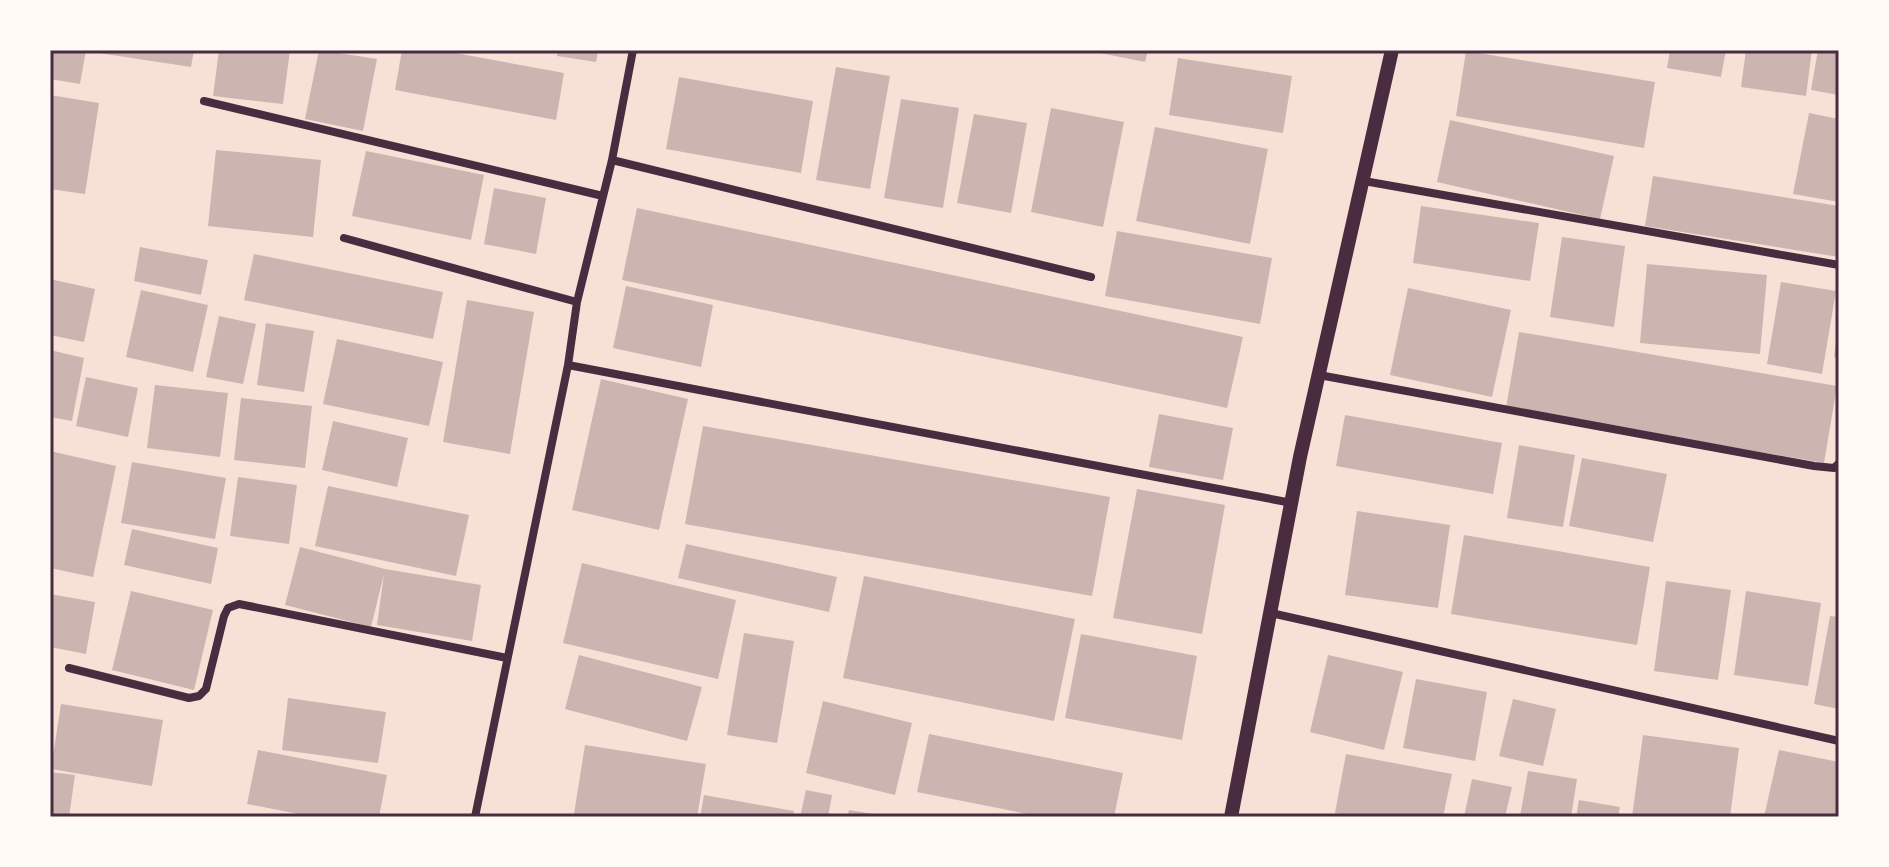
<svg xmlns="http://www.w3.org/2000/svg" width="1889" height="867" font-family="Spectral,serif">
<rect width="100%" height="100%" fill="#f7e1d7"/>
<!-- building -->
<path fill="#ccb4b1" d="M 50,50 L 86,50 L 80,84 L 50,79 Z
M 100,50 L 194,50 L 191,67 L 99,53 Z
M 219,50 L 290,50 L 283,104 L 213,96 Z
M 319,50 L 377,59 L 363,131 L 305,119 Z
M 402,50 L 439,50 L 564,73 L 556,120 L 395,90 Z
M 558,50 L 598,50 L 596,62 L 557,56 Z
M 1085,50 L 1148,50 L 1145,62 Z
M 1670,50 L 1726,50 L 1721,77 L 1667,68 Z
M 1746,50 L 1812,50 L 1806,96 L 1741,87 Z
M 1818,50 L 1839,50 L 1839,95 L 1811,90 Z
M 1466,51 L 1655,82 L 1644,148 L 1456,116 Z
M 1178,58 L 1292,76 L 1283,133 L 1169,115 Z
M 836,67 L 890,76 L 870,189 L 816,180 Z
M 679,77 L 813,101 L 801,173 L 666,149 Z
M 50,95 L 99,103 L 85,194 L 50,189 Z
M 901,99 L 959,108 L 943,208 L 884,198 Z
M 1051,108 L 1124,122 L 1103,227 L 1031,212 Z
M 1809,113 L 1839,119 L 1839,202 L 1793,194 Z
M 974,114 L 1027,123 L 1011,213 L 957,203 Z
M 1450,120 L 1614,156 L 1600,219 L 1437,182 Z
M 1155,127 L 1268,149 L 1250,244 L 1136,221 Z
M 216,150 L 321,160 L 313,237 L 208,226 Z
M 366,151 L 484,175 L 471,240 L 352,216 Z
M 1653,176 L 1839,206 L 1839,257 L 1645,226 Z
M 494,188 L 546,198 L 536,254 L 484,244 Z
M 1421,206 L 1539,223 L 1530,281 L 1413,263 Z
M 637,208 L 1243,337 L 1227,408 L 622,280 Z
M 1117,231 L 1272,258 L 1260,324 L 1105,296 Z
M 1562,237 L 1625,246 L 1614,327 L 1550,317 Z
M 140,247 L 208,260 L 201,295 L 134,281 Z
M 254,254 L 443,292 L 433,339 L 244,300 Z
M 1647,264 L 1767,275 L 1760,354 L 1640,343 Z
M 50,279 L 95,289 L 84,342 L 50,335 Z
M 1781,282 L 1836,291 L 1822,374 L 1767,364 Z
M 626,286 L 713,305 L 701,367 L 613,348 Z
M 1408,288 L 1511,310 L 1492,397 L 1390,375 Z
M 141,290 L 208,305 L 193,372 L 126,357 Z
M 467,300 L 534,312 L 510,454 L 443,442 Z
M 219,316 L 256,324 L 243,384 L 206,377 Z
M 266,323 L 314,331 L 304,392 L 257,385 Z
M 1519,332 L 1837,386 L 1824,463 L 1506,408 Z
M 1837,335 L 1839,335 L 1839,358 L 1834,357 Z
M 337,339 L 443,362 L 429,426 L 323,404 Z
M 50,350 L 84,358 L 72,421 L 50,417 Z
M 86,377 L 138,388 L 128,437 L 76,426 Z
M 601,379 L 688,399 L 659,530 L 572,510 Z
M 155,385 L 228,393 L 220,457 L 147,448 Z
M 241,398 L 312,406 L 305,468 L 234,460 Z
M 1159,414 L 1233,428 L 1223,480 L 1149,467 Z
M 1345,415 L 1502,443 L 1493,494 L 1336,466 Z
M 333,421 L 408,438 L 397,487 L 322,470 Z
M 703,426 L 1110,497 L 1092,596 L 685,524 Z
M 1519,445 L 1575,455 L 1563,527 L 1507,518 Z
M 50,451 L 116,466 L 93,577 L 50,568 Z
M 1582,458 L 1667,474 L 1653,542 L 1569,526 Z
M 132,462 L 226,478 L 215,539 L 121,523 Z
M 238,477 L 297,485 L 289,544 L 230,536 Z
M 328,486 L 469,515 L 456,576 L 315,546 Z
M 1137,489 L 1225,505 L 1202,634 L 1113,618 Z
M 1357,511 L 1450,525 L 1438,608 L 1345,595 Z
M 132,529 L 218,548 L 211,584 L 124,565 Z
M 1464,535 L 1650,567 L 1637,645 L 1451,614 Z
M 686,544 L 837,577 L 829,612 L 678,578 Z
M 300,547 L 385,569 L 481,585 L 472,641 L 377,625 L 384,574 L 371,627 L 285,605 Z
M 582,563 L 736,600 L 718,679 L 563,643 Z
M 864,576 L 1075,619 L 1054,721 L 843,678 Z
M 1666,581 L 1731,590 L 1718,680 L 1654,671 Z
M 131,591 L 213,610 L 194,690 L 112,670 Z
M 1746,591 L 1821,603 L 1808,686 L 1734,675 Z
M 50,594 L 95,602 L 86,654 L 50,647 Z
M 1830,616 L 1839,617 L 1839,709 L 1814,704 Z
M 744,633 L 794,641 L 777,743 L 727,735 Z
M 1081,634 L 1197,656 L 1182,740 L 1065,718 Z
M 579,655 L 702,687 L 687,741 L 565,709 Z
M 1328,655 L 1403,672 L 1384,750 L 1310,732 Z
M 1416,679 L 1487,692 L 1475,761 L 1403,748 Z
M 288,698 L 386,712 L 378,763 L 282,750 Z
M 1513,699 L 1556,709 L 1543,766 L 1499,756 Z
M 823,701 L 912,723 L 895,795 L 806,773 Z
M 61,704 L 163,720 L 152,786 L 51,769 Z
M 929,734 L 1123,773 L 1114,817 L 1043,817 L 917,792 Z
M 1643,735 L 1739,748 L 1730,817 L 1632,817 Z
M 585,745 L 706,764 L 697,817 L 592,817 L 574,814 Z
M 258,750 L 387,775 L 379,817 L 314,817 L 247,804 Z
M 1779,750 L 1839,762 L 1839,817 L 1764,817 Z
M 1346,754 L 1452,774 L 1443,817 L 1356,817 L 1335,813 Z
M 1528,771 L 1577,779 L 1571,817 L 1520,817 Z
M 50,772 L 75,775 L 69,817 L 50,817 Z
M 1472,779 L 1512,787 L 1505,817 L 1464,817 Z
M 806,790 L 832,795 L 828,817 L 800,817 Z
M 704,795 L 794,811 L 793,817 L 700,817 Z
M 1579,800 L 1620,807 L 1618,817 L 1576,817 Z
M 849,810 L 880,815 L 880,817 L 847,817 Z"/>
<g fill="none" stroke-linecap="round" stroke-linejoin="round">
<!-- minor -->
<path stroke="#4a2c40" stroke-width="8" d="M 204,101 L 603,196
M 612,160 L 1091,277
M 1364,181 L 1839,265
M 344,238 L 577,302
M 568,365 L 1292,503
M 1319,375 L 1814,466 L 1834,468 L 1839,463
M 1271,613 L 1839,741
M 69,668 L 189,698 L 199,696 L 206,689 L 224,616 L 228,608 L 239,604 L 507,658
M 475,817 L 568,365 L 577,302 L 612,160 L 633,50"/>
<!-- tertiary -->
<path stroke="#4a2c40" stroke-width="14" d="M 1231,817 L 1300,457 L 1392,50"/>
</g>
<!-- border -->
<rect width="1889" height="867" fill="none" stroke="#fffaf5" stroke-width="104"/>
<rect x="52" y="52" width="1785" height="763" fill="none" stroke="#4a2c40" stroke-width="3"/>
</svg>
